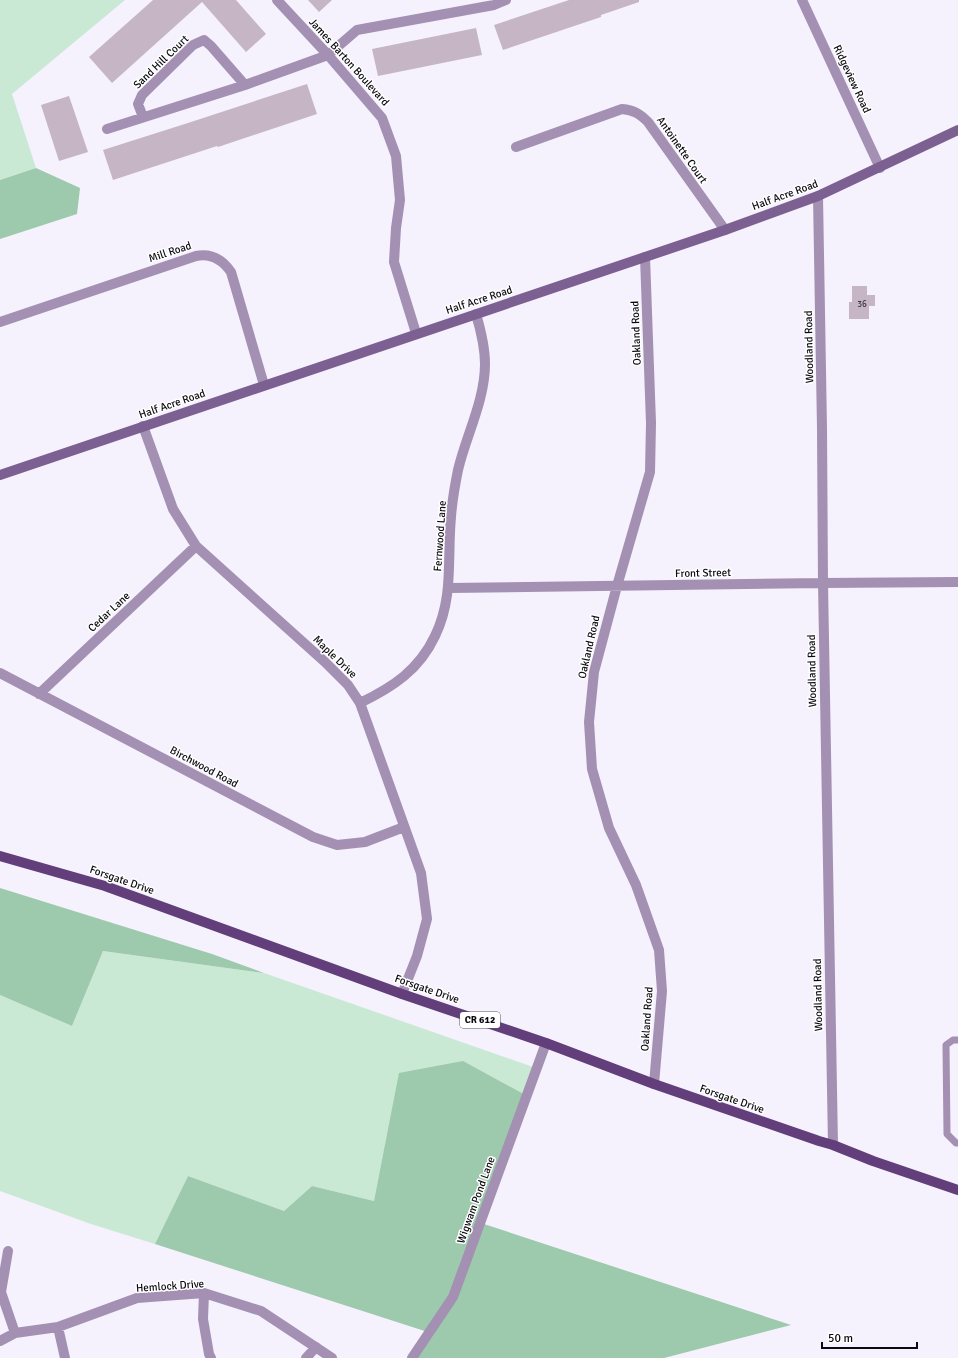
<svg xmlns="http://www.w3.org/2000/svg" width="958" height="1358" font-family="Signika,sans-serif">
<rect width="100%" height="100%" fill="#f5f1fd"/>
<!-- green -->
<path fill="#cae9d4" d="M 0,0 L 125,0 L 12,94 L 36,168 L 0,180 Z
M 103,951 L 264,973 L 539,1069 L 529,1097 L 400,1073 L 374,1201 L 312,1186 L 284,1211 L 188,1176 L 155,1244 L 91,1224 L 0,1191 L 0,995 L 72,1026 Z"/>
<!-- forest -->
<path fill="#9dc9ac" d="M 36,168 L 80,188 L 77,214 L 0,239 L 0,180 Z
M 0,888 L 212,954 L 264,973 L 103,951 L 72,1026 L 0,995 Z
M 463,1061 L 529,1097 L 484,1224 L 791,1325 L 664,1358 L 416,1358 L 434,1334 L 155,1244 L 188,1176 L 284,1211 L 312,1186 L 374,1201 L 399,1073 Z"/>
<!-- building -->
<path fill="#c6b6c5" d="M 153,0 L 236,0 L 266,34 L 246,52 L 202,2 L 112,83 L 89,57 Z
M 308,0 L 332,0 L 319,12 Z
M 569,0 L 639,0 L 639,2 L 601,15 L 601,17 L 503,50 L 494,25 Z
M 476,28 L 482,55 L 378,76 L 372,49 Z
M 307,84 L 317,114 L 218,147 L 217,146 L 113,180 L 103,150 L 191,122 Z
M 69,96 L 88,152 L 59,161 L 41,105 Z
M 852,286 L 867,286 L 867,295 L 875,295 L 875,306 L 869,306 L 869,319 L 849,319 L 849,302 L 852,302 Z"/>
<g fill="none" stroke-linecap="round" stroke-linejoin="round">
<!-- lane -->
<path stroke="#a490b3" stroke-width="7" d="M 958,1040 L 953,1040 L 946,1045 L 947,1134 L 956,1143 L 958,1143"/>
<!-- street -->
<path stroke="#a490b3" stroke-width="10" d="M 277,0 L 328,55 L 382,118 L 396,156 L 400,200 L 396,228 L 394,262 L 416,333
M 802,0 L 880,168
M 143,117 L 138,104 L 142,95 L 193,45 L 204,40 L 211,46 L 245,85
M 107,129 L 245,85 L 328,55 L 357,30 L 494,5 L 506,0
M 516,147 L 622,109 C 634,110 640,114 648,122 L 725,230
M 818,196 L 822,428 L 823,583 L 833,1145
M 645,257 L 651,423 L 650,472 L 617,586 L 594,672 L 589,722 L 592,769 L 609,828 L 636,885 L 659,950 L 662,991 L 654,1084
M 0,322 L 196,256 C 211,253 222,259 231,272 L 264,385
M 143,426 L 173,509 L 196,546 L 325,662 L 348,685 L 360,703 L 421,873 L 427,919 L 417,956 L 402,994
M 449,588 L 823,583 L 958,582
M 0,673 L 313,837 L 337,845 L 365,842 L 404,827
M 39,694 L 196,546
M 360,703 C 393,687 419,670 435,636 C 454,597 447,559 451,517 C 452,502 455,485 458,470 C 466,436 485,400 485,364 C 485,347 481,331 476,314
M 8,1251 L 1,1292 L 15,1333
M 204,1293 L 203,1319 L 209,1354 L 211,1358
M 58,1327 L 65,1358
M 0,1341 L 15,1333 L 58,1327 L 137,1298 L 204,1293 L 261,1311 L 332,1358
M 306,1358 L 316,1347
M 412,1358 L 453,1297 L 546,1043"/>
<!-- secondary -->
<path stroke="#7d6092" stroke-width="10" d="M 0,475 L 725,230 L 818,196 L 958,130"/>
<!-- primary -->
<path stroke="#623e7a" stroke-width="10" d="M 0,856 L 105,886 L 402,994 L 546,1043 L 654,1084 L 819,1141 L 833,1145 L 873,1161 L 958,1190"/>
</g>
<g text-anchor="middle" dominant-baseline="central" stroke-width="3" stroke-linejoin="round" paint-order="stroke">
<!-- number labels -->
<g font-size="9" fill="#3a353d">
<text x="862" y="304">36</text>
</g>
<!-- shield labels -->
<rect fill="#fff" stroke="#555458" stroke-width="1" x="460" y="1012" width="40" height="16" rx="3"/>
<g font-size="10" font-weight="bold" fill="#0c0a10">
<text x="480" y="1020">CR 612</text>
</g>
<!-- street labels -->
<g font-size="11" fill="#0c0a10" stroke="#fff">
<text transform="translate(161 62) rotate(-44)">Sand Hill Court</text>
<text transform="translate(349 62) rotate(48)">James Barton Boulevard</text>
<text transform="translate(852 79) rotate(65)">Ridgeview Road</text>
<text transform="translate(682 150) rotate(55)">Antoinette Court</text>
<text transform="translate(785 195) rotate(-20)">Half Acre Road</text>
<text transform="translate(170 252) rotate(-18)">Mill Road</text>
<text transform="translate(479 300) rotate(-18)">Half Acre Road</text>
<text transform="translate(636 333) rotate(-92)">Oakland Road</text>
<text transform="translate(809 347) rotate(-91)">Woodland Road</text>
<text transform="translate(172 404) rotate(-19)">Half Acre Road</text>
<text transform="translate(440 536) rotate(-86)">Fernwood Lane</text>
<text transform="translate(703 573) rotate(-1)">Front Street</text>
<text transform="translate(109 612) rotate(-43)">Cedar Lane</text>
<text transform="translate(589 647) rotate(-77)">Oakland Road</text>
<text transform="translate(335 657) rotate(44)">Maple Drive</text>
<text transform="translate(812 671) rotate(-91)">Woodland Road</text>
<text transform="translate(204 767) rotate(28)">Birchwood Road</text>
<text transform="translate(122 880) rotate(19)">Forsgate Drive</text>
<text transform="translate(427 989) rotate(19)">Forsgate Drive</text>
<text transform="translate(818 995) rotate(-91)">Woodland Road</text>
<text transform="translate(647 1019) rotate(-86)">Oakland Road</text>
<text transform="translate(732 1099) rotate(19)">Forsgate Drive</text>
<text transform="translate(476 1200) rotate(-70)">Wigwam Pond Lane</text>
<text transform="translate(170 1286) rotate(-4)">Hemlock Drive</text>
</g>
</g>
<!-- scale -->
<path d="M822 1342v6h95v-6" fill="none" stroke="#0c0a10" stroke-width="2"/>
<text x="828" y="1342" font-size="12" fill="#0c0a10" stroke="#ffffff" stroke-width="3" paint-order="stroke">50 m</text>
</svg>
